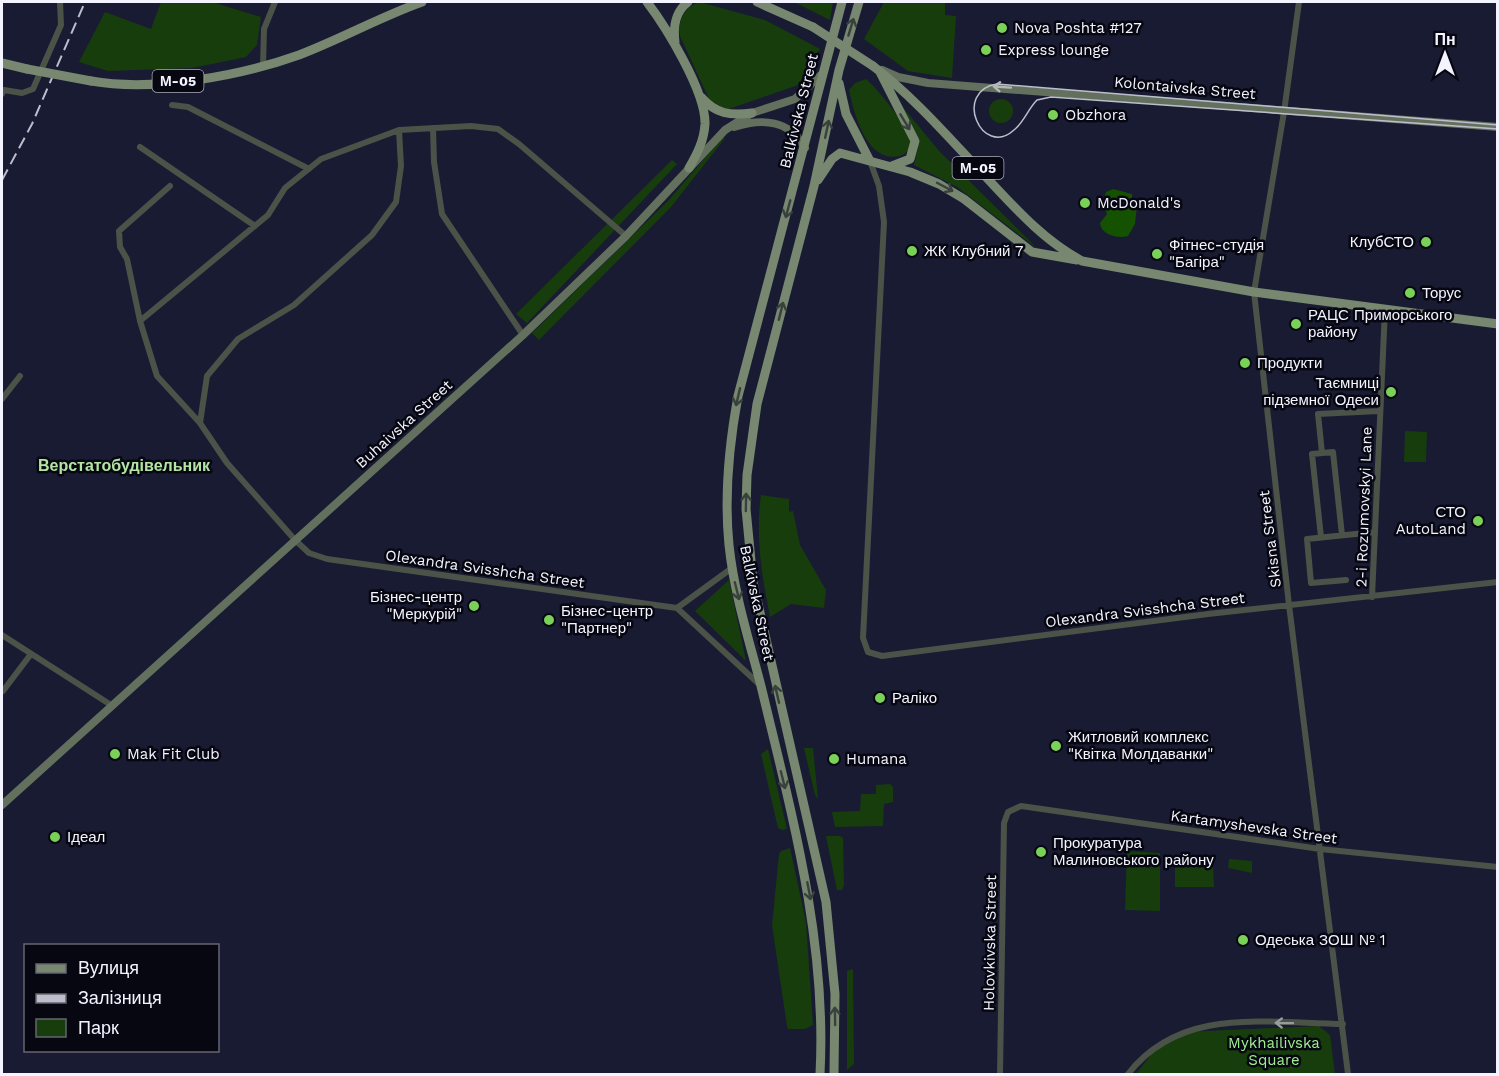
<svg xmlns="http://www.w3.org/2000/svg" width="1499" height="1076" font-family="'Work Sans',sans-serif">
<rect width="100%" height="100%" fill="#191b33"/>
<!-- green -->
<path fill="#173d0d" d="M 161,2 L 212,2 L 261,17 L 257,45 L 246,57 L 192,68 L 108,71 L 79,62 L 105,12 L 151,29 Z
M 699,2 L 765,20 L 820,49 L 798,85 L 726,110 L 709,99 L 680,36 C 677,21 685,7 699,2 Z
M 794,2 L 833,2 L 830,20 Z
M 884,2 L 945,2 L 945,15 L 956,16 L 952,78 L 908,71 L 864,39 Z
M 866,79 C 877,88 911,129 910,143 C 910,150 905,155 899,156 C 866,163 854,113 849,90 L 855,83 Z
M989 111a12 12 0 1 1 24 0a12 12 0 1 1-24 0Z
M 901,105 L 940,152 L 1039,250 L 957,187 L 914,165 L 920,140 Z
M 723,137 L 725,138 L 671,207 L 539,340 L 532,333 L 668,201 Z
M 672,160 L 677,164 L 527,323 L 516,314 Z
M 1405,431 L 1427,432 L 1426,462 L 1404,462 Z
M 761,495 L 789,499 L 789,512 L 793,511 L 800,545 L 826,590 L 824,608 L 791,604 L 770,617 C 762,576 755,537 761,495 Z
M 729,580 L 746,661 L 695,611 Z
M 804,748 L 813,748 L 818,799 L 815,795 Z
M 768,749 L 787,829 L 782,830 L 778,828 L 761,754 Z
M 890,784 L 893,787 L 893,802 L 884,804 L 883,826 L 835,827 L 832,812 L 860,811 L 861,794 L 876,794 L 876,785 Z
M 826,836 L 840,836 L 843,838 L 844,885 L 842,890 L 837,890 Z
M 790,848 L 806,922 L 813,1025 L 805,1029 L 788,1029 L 787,1026 L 772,925 L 779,854 L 781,851 Z
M 1127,851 L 1160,853 L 1160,911 L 1125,910 Z
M 1229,859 L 1252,861 L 1252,873 L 1228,868 Z
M 1175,867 L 1213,867 L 1214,887 L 1175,887 Z
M 853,969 L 854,1064 L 847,1070 L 847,971 Z
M 1319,1026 L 1330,1035 L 1335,1074 L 1136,1074 L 1155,1050 L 1184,1032 Z"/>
<!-- forest -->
<path fill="#145100" d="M 1113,189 L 1132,194 L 1132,201 L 1137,205 L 1135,224 L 1128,236 C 1118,239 1101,235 1100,223 L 1107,214 C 1104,206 1103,201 1106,192 Z"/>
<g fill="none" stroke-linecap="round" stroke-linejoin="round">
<!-- minor -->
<path stroke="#4b5247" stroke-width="6" d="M 1299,2 L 1284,112 L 1254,292 L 1289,605 L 1348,1074
M 263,66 L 264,29 L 275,2
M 2,94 L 4,90 L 22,93 L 33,89 L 61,25 L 60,2
M 172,105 L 188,107 L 309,169
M 433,128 L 434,162 L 442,214 L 523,335
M 399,130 L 401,166 L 396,202 L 372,235 L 294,305 L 238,339 L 207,376 L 200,423 L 227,463 L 295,540 L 309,553 L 327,559 L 677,608
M 140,147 L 255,226
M 870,161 L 879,186 L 884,222 L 863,638 L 868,652 L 882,656 L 1208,614 L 1498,582
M 140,321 L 127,259 L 120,247 L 119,231 L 170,186
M 2,399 L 20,376
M 200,423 L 157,376 L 140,321 L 268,215 L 285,188 L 321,159 L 399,130 L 471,126 L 498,129 L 519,144 L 626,236
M 1322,453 L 1318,414 L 1379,411
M 1321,537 L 1312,454 L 1333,452 L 1342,535
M 1346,580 L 1311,583 L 1307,539 L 1375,532
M 1372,597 L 1385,309
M 677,608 L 760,685
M 677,608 L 732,568
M 2,635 L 111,705
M 3,691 L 31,654
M 1000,1074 L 1004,823 L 1008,812 L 1021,806 L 1320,849 L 1498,867
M 1128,1074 C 1181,1006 1266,1023 1343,1024"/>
<!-- secondary -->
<path stroke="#64705e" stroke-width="8" d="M 882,70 L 898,77 L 928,83 L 1498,127
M 734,127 C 762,118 790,120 805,148
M 2,805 L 523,335 L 626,236 L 725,130 L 752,113 L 795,99 L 822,74"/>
<!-- primary -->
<path stroke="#788770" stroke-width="9" d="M 647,2 C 666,27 706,92 705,124 C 704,141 697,154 689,168
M 757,2 L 813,27
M 675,42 C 673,26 675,12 688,2
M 2,63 L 27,69
M 873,66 C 915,98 949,138 985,176 C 1015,208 1043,240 1082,261 L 1254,292 L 1498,324
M 880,72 L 915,141 L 910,159 L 892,166
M 91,81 C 154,92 240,76 299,55 C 341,39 380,17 422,2
M 839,83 L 846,114 L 870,161
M 701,97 C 716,114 730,116 752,113
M 818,180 L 832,159 L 840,153 L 910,172 L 939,184 L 964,199 L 1032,252 L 1077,260
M 820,1074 C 827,941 792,815 761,686 C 749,640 734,593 729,545 C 724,495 729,445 738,396 L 842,2
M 834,1074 L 835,994 L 826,902 L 753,582 L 746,509 L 747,475 L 757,404 L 814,186 L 839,70 L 859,2"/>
<!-- tram -->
<path stroke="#bdbecc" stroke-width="1.5" d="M 1498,125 L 997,84 C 952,91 982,159 1014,130 C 1024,122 1028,109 1037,100 L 1051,97 L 1498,129"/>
<!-- rail -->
<path stroke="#bdbecc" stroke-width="2" stroke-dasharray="12 6" stroke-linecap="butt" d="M 2,180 L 32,124 L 85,2"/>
<!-- primary-bridge -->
<path stroke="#788770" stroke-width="9" d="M 813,27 L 873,66
M 27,69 L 91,81"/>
</g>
<!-- one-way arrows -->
<defs><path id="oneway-shaft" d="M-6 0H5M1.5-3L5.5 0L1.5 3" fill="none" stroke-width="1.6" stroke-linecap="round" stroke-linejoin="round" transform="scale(1.5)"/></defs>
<g stroke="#39413c">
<use href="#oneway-shaft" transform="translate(851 27) rotate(-73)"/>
<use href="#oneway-shaft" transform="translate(905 122) rotate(59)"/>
<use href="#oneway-shaft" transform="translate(827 129) rotate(-78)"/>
<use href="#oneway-shaft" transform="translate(945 187) rotate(28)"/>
<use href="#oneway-shaft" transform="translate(788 209) rotate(105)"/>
<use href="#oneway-shaft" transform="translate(781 311) rotate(-76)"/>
<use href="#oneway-shaft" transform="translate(738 397) rotate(103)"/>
<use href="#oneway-shaft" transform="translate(746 502) rotate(-89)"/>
<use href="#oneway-shaft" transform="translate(737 591) rotate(76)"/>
<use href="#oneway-shaft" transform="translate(777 694) rotate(-103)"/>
<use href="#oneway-shaft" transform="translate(783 780) rotate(76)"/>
<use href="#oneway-shaft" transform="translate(809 891) rotate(79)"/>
<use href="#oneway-shaft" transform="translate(835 1016) rotate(-91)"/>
</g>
<use stroke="#b3b9b7" href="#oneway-shaft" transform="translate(1002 87) rotate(-176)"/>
<use stroke="#979b9a" href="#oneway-shaft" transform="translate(1284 1023) rotate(-179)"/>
<!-- markers -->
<g fill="#79d157" stroke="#060711" stroke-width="2">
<circle cx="1002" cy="28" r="6"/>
<circle cx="986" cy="50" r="6"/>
<circle cx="1053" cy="115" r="6"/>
<circle cx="1085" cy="203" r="6"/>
<circle cx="1426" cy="242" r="6"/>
<circle cx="912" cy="251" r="6"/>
<circle cx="1157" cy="254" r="6"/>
<circle cx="1410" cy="293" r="6"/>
<circle cx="1296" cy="324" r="6"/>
<circle cx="1245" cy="363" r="6"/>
<circle cx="1391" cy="392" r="6"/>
<circle cx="1478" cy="521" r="6"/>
<circle cx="474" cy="606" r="6"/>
<circle cx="549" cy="620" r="6"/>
<circle cx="880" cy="698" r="6"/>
<circle cx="1056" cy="746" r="6"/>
<circle cx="115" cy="754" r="6"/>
<circle cx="834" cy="759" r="6"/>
<circle cx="55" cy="837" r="6"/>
<circle cx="1041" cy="852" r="6"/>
<circle cx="1243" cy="940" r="6"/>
</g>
<g text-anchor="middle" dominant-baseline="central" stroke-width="5" stroke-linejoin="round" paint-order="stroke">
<!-- shield labels -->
<g fill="#060711" stroke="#acadb8" stroke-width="1.5">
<rect x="152.5" y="70" width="51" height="22" rx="4.5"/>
<rect x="952.5" y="157" width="51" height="22" rx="4.5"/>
</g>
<g font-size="14" font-weight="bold" fill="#f3f4ff">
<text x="178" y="81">М-05</text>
<text x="978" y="168">М-05</text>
</g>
<!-- poi labels -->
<g font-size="15" fill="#f3f4ff" stroke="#060711" text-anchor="start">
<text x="1014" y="28">Nova Poshta #127</text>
<text x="998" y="50">Express lounge</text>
<text x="1065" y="115">Obzhora</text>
<text x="1097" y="203">McDonald's</text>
<text x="1414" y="242" text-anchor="end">КлубСТО</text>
<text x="1169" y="245">Фітнес-студія<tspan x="1169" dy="17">"Багіра"</tspan></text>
<text x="924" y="251">ЖК Клубний 7</text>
<text x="1422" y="293">Торус</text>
<text x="1308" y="315">РАЦС Приморського<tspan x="1308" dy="17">району</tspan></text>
<text x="1257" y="363">Продукти</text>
<text x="1379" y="383" text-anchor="end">Таємниці<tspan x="1379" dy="17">підземної Одеси</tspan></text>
<text x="1466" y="512" text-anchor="end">СТО<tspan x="1466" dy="17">AutoLand</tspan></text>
<text x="462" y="597" text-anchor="end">Бізнес-центр<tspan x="462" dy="17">"Меркурій"</tspan></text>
<text x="561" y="611">Бізнес-центр<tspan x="561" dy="17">"Партнер"</tspan></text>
<text x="892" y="698">Раліко</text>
<text x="1068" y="737">Житловий комплекс<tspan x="1068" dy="17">"Квітка Молдаванки"</tspan></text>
<text x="127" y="754">Mak Fit Club</text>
<text x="846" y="759">Humana</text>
<text x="67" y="837">Ідеал</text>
<text x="1053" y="843">Прокуратура<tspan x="1053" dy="17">Малиновського району</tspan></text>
<text x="1255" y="940">Одеська ЗОШ № 1</text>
</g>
<!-- street labels -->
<g font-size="15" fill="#f3f4ff" stroke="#060711">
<text transform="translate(1185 88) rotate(5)">Kolontaivska Street</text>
<text transform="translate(799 111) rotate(-76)">Balkivska Street</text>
<text transform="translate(404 424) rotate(-42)">Buhaivska Street</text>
<text transform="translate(1364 507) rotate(-88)">2-i Rozumovskyi Lane</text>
<text transform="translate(1270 539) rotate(-97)">Skisna Street</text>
<text transform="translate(485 569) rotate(8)">Olexandra Svisshcha Street</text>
<text transform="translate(757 603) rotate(78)">Balkivska Street</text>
<text transform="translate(1145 610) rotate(-7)">Olexandra Svisshcha Street</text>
<text transform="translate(1254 827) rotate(8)">Kartamyshevska Street</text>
<text transform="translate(990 943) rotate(-89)">Holovkivska Street</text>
</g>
<!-- park labels -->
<g font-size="15" fill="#9ff08d" stroke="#060711">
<text x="1274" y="1043">Mykhailivska<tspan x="1274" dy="17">Square</tspan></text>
</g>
<!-- neighbourhood labels -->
<g font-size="16" font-weight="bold" fill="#b3e4a3" stroke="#060711">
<text x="124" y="465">Верстатобудівельник</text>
</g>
</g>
<!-- border -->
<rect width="1499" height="1076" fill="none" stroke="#f3f4ff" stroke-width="6"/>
<!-- legend -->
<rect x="24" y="944" width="195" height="108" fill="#060711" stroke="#656670" stroke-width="1.5"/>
<rect x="36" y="964" width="30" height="9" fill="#788770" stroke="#656670" stroke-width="1.5"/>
<text x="78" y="974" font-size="18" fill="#f3f4ff">Вулиця</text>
<rect x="36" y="994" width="30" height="9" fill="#bdbecc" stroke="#656670" stroke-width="1.5"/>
<text x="78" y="1004" font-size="18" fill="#f3f4ff">Залізниця</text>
<rect x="36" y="1019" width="30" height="18" fill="#173d0d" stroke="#656670" stroke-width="1.5"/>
<text x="78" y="1034" font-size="18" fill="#f3f4ff">Парк</text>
<!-- north arrow -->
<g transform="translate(1445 54)" stroke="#060711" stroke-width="4.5" paint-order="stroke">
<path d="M0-4.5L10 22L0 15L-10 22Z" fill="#f3f4ff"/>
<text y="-9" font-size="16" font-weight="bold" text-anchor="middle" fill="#f3f4ff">Пн</text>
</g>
</svg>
